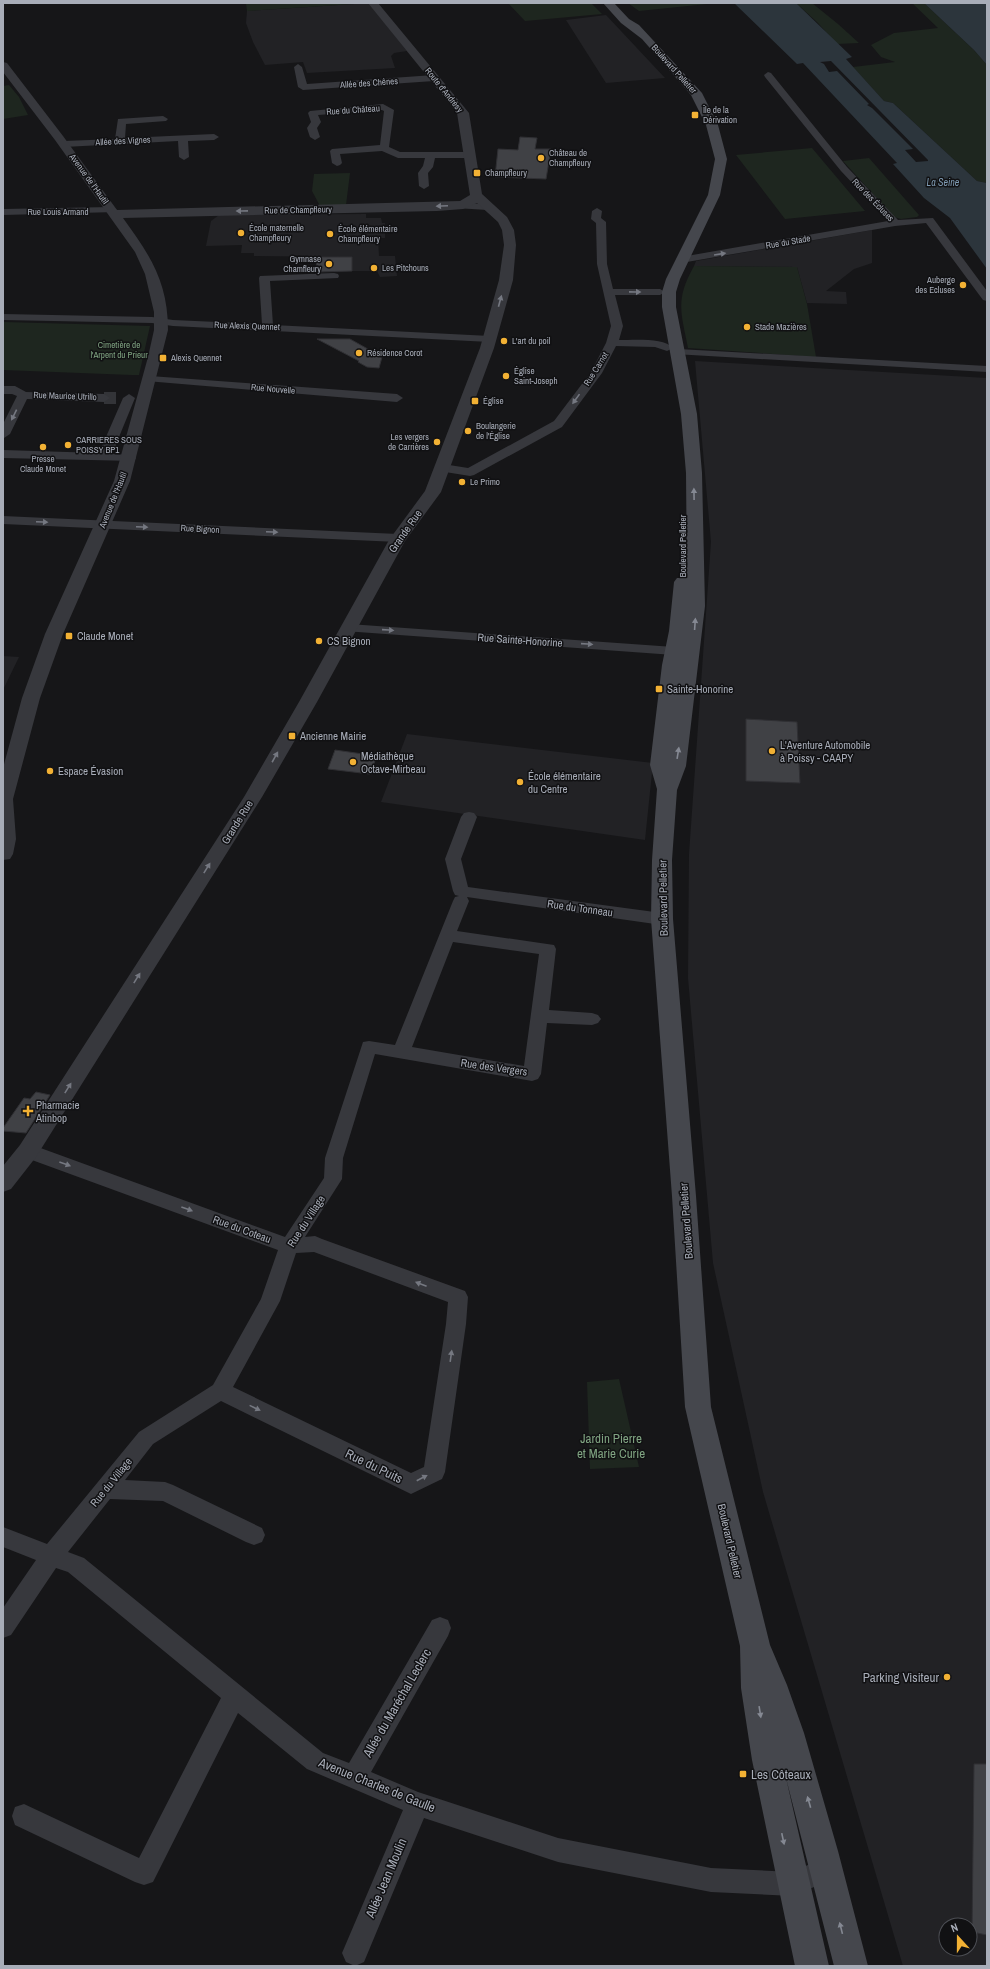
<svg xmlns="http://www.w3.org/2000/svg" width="990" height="1969" font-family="'Archivo Narrow',sans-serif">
<rect width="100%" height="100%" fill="#161618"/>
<!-- built -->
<path fill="#222225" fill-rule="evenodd" d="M 369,3 L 407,51 L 394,53 L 391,56 L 395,68 L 307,73 L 303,62 L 265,65 L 253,42 L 246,23 L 247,11 Z
M 606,15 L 665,78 L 606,83 L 566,20 Z
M 366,214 L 366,218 L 381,218 L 382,223 L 385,223 L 385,238 L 378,238 L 379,256 L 395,256 L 397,276 L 380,277 L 377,271 L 352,271 L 352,257 L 254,256 L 254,253 L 241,253 L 242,245 L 206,246 L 211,221 L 219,215 Z
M 872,230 L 872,263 L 854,269 L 826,291 L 846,292 L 847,304 L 807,303 L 797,267 L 694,266 L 696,261 Z
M 695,361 L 987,378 L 987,1966 L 903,1966 L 763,1492 L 713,1263 L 688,978 L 689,854 L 711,542 ZM 946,1925 L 970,1925 L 970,1949 L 946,1949 Z
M 3,656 L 19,657 L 3,690 Z
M 407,734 L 653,763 L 645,840 L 381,802 Z"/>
<!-- green -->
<path fill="#1e261f" d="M 246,3 L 369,3 L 247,11 Z
M 508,3 L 591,3 L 602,14 L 525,21 Z
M 628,3 L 717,3 L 639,11 Z
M 796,3 L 812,3 L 838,24 L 859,43 L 837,44 L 817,22 Z
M 912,3 L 924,3 L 974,50 L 987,65 L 987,183 L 977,181 L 893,103 L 884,101 L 853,67 L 895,62 L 881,57 L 871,45 L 894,33 L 938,28 Z
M 9,85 L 19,97 L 28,115 L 3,119 L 3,86 Z
M 812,148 L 865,211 L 785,219 L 736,155 Z
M 869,158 L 919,215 L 917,217 L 901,219 L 894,217 L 843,161 Z
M 350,173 L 346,205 L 320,206 L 312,191 L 314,174 Z
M 694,266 L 797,267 L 807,304 L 816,357 L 688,348 C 681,312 675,300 694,266 Z
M 3,322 L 150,326 L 139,375 L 132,375 L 3,370 Z
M 619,1379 L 639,1467 L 590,1469 L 587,1382 Z"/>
<!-- water -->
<path fill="#2c353c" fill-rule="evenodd" d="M 734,3 L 796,3 L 852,57 L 846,59 L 884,101 L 893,103 L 977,181 L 987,183 L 987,269 L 950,218 L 924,198 L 893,164 L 897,163 L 803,63 L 797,64 ZM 831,61 L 928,160 L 928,161 L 916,162 L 905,150 L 913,149 L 872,108 L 867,105 L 869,104 L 837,71 L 829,72 L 824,64 L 820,62 Z
M 924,3 L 987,3 L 987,65 L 974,50 Z"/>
<!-- building -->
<path fill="#404145" stroke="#303034" d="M 520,137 L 537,138 L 535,149 L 551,149 L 546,179 L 495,177 L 498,149 L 518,150 Z
M 316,257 L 352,257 L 352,271 L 317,272 Z
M 317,339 L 350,339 L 382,357 L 379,368 L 367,367 L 358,362 L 359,361 Z
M 746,719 L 797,722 L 800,783 L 746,781 Z
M 335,750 L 377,756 L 370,774 L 328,769 Z
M 36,1092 L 50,1095 L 26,1133 L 3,1131 L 3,1128 L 24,1098 L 30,1099 Z
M 974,1764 L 987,1764 L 987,1935 L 972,1932 Z"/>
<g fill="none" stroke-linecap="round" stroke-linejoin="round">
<!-- minor-tunnel -->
<path stroke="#333438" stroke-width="12" stroke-dasharray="12 6" stroke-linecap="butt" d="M 104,398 L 122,398"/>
<!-- minor -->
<path fill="#37383d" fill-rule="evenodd" d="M 298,64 L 302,67 L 307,84 L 434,75 L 439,78 L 434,81 L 303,90 L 298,87 L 294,67 Z
M 768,72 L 771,73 L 847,167 L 898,220 L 933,218 L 987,291 L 987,301 L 983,300 L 926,223 L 895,226 L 681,263 L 677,262 L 676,260 L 677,258 L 681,257 L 888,221 L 841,171 L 765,77 L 764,75 Z
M 383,104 L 394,110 L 389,147 L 400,152 L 470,152 L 475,155 L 470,158 L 435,158 L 433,167 L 428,173 L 429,186 L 424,189 L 419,186 L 418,173 L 423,166 L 425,158 L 398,158 L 382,151 L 340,154 L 342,163 L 340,165 L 337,166 L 332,163 L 330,151 L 332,149 L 380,145 L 384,111 L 382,110 L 318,115 L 321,122 L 317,128 L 320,137 L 315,140 L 310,137 L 307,128 L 311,122 L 308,113 L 310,111 Z
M 163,116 L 168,119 L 166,121 L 126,124 L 125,138 L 214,134 L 219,137 L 214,140 L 188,141 L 189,157 L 184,160 L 179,157 L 178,141 L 64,147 L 59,144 L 64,141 L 115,139 L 118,119 Z
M 459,203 L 488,204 L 493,207 L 488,210 L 455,208 L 454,206 L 455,204 Z
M 112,207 L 117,210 L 116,212 L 3,215 L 3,209 Z
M 597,208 L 602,211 L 601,218 L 606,222 L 607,264 L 613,289 L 660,289 L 665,292 L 660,295 L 615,295 L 623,326 L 619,340 C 632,340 664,337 673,348 L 667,351 L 655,347 L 616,346 L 602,373 L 562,427 L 474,475 L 470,476 L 439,471 L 437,468 L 439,465 L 443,464 L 468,468 L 554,421 L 591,372 L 606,343 L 611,326 L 597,264 L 596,223 L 591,219 L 592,211 Z
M 334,273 L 338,274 L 339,276 L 338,278 L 270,281 L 273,325 L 490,336 L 496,339 L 490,342 L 173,326 L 152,323 L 3,320 L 3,314 L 152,317 L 173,320 L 262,324 L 259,278 L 260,276 Z
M 678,349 L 987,366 L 987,372 L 674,354 L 672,352 Z
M 150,376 L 397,394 L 403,398 L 397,402 L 146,381 L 144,379 L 146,377 Z
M 3,386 L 15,386 L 26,392 L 104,394 L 110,398 L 104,402 L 27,399 L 10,434 L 4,438 L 3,424 L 17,396 L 12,394 L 3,394 Z
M 129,394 L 135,398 L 112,454 L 134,455 L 136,458 L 134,461 L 3,458 L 3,450 L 99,453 L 123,398 Z
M 3,516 L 398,534 L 403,535 L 405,538 L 403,541 L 398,542 L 3,524 Z
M 349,624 L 674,647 L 688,645 L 693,646 L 695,649 L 693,652 L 674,655 L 344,631 L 342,628 L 344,625 Z
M 469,812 L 474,813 L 477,817 L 461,859 L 468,887 L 662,913 L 668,915 L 670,919 L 668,923 L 662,925 L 467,897 L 469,901 L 457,931 L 554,945 L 556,949 L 549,1010 L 592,1013 L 598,1015 L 601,1019 L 598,1023 L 592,1025 L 547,1023 L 541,1074 L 538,1079 L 532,1081 L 375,1054 L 343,1158 L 342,1179 L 305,1237 L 315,1236 L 322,1239 L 465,1291 L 468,1297 L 466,1324 L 445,1472 L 442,1479 L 411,1494 L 221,1401 L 153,1444 L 125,1480 L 165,1482 L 173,1485 L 262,1528 L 265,1535 L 262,1542 L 254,1545 L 246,1542 L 163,1501 L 110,1499 L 68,1552 L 84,1558 L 323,1753 L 349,1763 L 432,1620 L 440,1617 L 448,1620 L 451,1628 L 448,1636 L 371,1772 L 418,1792 L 558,1838 L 711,1868 L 792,1872 L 826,1857 L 835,1860 L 838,1869 L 835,1878 L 793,1896 L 711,1892 L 558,1862 L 424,1818 L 364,1962 L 355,1966 L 346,1962 L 342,1953 L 403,1810 L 307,1769 L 238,1713 L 153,1882 L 144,1885 L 135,1882 L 15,1825 L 12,1816 L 15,1807 L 24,1804 L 139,1858 L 221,1698 L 68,1572 L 56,1568 L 11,1635 L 3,1638 L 3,1608 L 36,1560 L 3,1547 L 3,1527 L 47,1544 L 139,1432 L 213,1385 L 261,1299 L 278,1250 L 21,1156 L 19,1151 L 21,1146 L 28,1144 L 35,1146 L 285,1237 L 324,1178 L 325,1158 L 363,1042 L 369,1041 L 395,1045 L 453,901 L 455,897 L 459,896 L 455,895 L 453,891 L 445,859 L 461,817 L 464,813 ZM 453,942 L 539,954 L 524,1066 L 412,1047 ZM 314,1252 L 448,1302 L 446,1324 L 424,1467 L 411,1473 L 233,1387 L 280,1301 L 296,1253 Z"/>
<!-- tertiary -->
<path fill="#37383d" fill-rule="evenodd" d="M 368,3 L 378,3 L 469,113 L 482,194 L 507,217 L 514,230 L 516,245 L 513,280 L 494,348 L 441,492 L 405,541 L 317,702 L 262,797 L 36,1157 L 11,1189 L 3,1192 L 3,1166 L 20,1145 L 244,797 L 299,702 L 389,540 L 425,491 L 480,348 L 499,280 L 504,245 L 502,230 L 498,222 L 477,203 L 463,209 L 437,211 L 123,218 C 150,255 168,282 168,330 L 130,481 L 63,634 L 40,698 L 13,799 L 16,839 L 13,854 L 10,859 L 3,860 L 3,768 L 22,698 L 45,634 L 114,481 L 148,357 L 154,330 L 154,312 L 145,274 L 135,252 L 55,140 L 3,72 L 3,62 L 7,63 L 63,136 L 117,210 L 460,201 L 470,195 L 457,113 Z"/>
<!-- secondary -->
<path fill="#45474d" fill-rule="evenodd" d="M 603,3 L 614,3 L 629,19 L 639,25 L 702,93 L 718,125 L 727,159 L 720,195 L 680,279 L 676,292 L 676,307 L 697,414 L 702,473 L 705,606 L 686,766 L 677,790 L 672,860 L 673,919 L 696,1196 L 711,1407 L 770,1645 L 787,1685 L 804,1733 L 838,1851 L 868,1966 L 834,1966 L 786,1778 L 829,1966 L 795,1966 L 752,1760 L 741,1688 L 740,1646 L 685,1407 L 672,1196 L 651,919 L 652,860 L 657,789 L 650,765 L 662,665 L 669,631 L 674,582 L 677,578 L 687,578 L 686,473 L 681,414 L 662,307 L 662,292 L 666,279 L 708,195 L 715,159 L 706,125 L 691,95 L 642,39 L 621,23 Z"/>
</g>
<!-- one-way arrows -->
<defs><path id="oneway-solid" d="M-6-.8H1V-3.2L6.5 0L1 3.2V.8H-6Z"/></defs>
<g fill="#757881">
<use href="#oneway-solid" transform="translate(442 206) rotate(177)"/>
<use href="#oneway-solid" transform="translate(242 211) rotate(179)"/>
<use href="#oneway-solid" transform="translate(720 254) rotate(-9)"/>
<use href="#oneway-solid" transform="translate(635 292) rotate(1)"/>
<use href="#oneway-solid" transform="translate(500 301) rotate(-75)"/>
<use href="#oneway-solid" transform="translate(576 399) rotate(126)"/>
<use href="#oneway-solid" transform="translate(14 415) rotate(116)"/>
<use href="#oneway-solid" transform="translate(42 522) rotate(3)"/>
<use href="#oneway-solid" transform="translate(142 527) rotate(3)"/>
<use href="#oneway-solid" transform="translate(272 532) rotate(3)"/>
<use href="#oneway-solid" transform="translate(388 630) rotate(4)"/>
<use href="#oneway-solid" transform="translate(587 644) rotate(4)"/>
<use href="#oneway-solid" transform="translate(275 757) rotate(-61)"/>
<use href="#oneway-solid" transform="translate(207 868) rotate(-58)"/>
<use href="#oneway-solid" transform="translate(137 978) rotate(-58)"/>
<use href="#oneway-solid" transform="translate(68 1088) rotate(-58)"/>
<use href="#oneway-solid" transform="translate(65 1164) rotate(20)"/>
<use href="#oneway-solid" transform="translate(187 1209) rotate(20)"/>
<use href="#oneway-solid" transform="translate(421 1284) rotate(-159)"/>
<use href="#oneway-solid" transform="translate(451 1356) rotate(-82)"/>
<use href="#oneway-solid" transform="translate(255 1408) rotate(26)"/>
<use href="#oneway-solid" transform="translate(422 1478) rotate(-28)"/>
</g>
<g fill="#858993">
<use href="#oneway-solid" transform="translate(694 494) rotate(-91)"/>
<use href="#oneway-solid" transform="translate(695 624) rotate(-86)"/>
<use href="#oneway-solid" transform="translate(678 753) rotate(-81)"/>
<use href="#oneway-solid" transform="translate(760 1712) rotate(81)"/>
<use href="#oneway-solid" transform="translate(809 1802) rotate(-106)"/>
<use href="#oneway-solid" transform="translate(783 1839) rotate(78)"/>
<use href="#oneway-solid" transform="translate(841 1928) rotate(-104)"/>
</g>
<!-- markers -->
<g fill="#f2b134" stroke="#111113" stroke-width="1.5">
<rect x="691" y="111" width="8" height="8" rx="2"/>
<circle cx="541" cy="158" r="4"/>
<rect x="473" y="169" width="8" height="8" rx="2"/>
<circle cx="241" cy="233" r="4"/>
<circle cx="330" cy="234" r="4"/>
<circle cx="329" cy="264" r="4"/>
<circle cx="374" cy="268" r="4"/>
<circle cx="963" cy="285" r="4"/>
<circle cx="747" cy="327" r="4"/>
<circle cx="504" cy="341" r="4"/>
<circle cx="359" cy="353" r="4"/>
<rect x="159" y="354" width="8" height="8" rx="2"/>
<circle cx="506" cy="376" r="4"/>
<rect x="471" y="397" width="8" height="8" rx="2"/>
<circle cx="468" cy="431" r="4"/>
<circle cx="437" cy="442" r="4"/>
<circle cx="68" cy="445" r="4"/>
<circle cx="43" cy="447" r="4"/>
<circle cx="462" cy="482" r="4"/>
<rect x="65" y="632" width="8" height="8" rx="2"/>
<circle cx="319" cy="641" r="4"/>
<rect x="655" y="685" width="8" height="8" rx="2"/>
<rect x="288" y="732" width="8" height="8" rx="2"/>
<circle cx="772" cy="751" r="4"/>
<circle cx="353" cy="762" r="4"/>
<circle cx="50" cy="771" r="4"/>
<circle cx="520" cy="782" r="4"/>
<path d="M26 1105h4v4h4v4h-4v4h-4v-4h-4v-4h4z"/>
<circle cx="947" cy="1677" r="4"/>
<rect x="739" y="1770" width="8" height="8" rx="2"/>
</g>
<g text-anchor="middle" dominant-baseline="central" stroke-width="3" stroke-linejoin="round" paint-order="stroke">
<!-- far-street labels -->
<g font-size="9" fill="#a8adb8" stroke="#111113">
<text transform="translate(674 69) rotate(48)">Boulevard Pelletier</text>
<text transform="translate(369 83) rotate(-4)">Allée des Chênes</text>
<text transform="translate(444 90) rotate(51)">Route d'Andrésy</text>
<text transform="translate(353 110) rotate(-4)">Rue du Château</text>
<text transform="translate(123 141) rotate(-3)">Allée des Vignes</text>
<text transform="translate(89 179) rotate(54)">Avenue de l'Hautil</text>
<text transform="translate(873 200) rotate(46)">Rue des Écluses</text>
<text transform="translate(298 210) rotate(-1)">Rue de Champfleury</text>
<text x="58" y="212">Rue Louis Armand</text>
<text transform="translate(788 242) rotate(-10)">Rue du Stade</text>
<text transform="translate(247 326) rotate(2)">Rue Alexis Quennet</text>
<text transform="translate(596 369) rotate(-58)">Rue Carnot</text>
<text transform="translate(273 389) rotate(5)">Rue Nouvelle</text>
<text transform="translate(65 396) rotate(2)">Rue Maurice Utrillo</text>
<text transform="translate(113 500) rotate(-68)">Avenue de l'Hautil</text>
<text transform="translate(200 529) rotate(3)">Rue Bignon</text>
<text transform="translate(683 546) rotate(-90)">Boulevard Pelletier</text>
</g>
<!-- far-poi labels -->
<g font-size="9" fill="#a8adb8" stroke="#111113" text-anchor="start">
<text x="703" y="110">Île de la<tspan x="703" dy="10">Dérivation</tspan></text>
<text x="549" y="153">Château de<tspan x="549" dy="10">Champfleury</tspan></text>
<text x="485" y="173">Champfleury</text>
<text x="249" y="228">École maternelle<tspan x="249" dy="10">Champfleury</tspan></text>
<text x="338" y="229">École élémentaire<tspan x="338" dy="10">Champfleury</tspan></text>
<text x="321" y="259" text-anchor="end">Gymnase<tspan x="321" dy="10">Chamfleury</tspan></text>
<text x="382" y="268">Les Pitchouns</text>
<text x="955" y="280" text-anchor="end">Auberge<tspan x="955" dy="10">des Ecluses</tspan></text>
<text x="755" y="327">Stade Mazières</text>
<text x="512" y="341">L'art du poil</text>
<text x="367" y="353">Résidence Corot</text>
<text x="171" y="358">Alexis Quennet</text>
<text x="514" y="371">Église<tspan x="514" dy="10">Saint-Joseph</tspan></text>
<text x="483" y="401">Église</text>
<text x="476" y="426">Boulangerie<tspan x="476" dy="10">de l'Église</tspan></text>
<text x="429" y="437" text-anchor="end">Les vergers<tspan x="429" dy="10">de Carrières</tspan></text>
<text x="76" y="440">CARRIERES SOUS<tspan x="76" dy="10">POISSY BP1</tspan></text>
<text x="43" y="459" text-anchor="middle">Presse<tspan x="43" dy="10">Claude Monet</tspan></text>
<text x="470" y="482">Le Primo</text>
</g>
<!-- far-park labels -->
<g font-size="9" fill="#7fa381" stroke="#111113">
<text x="119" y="345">Cimetière de<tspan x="119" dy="10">l'Arpent du Prieur</tspan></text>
</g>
<!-- far-water labels -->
<g font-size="10" font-style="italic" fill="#7f9bb3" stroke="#111113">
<text x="943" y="182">La Seine</text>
</g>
<!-- street labels -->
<g font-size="11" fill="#a8adb8" stroke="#111113">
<text transform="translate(405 531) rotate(-55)">Grande Rue</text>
<text transform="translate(520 640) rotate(4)">Rue Sainte-Honorine</text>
<text transform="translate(237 822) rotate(-58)">Grande Rue</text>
<text transform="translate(663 898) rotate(-91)">Boulevard Pelletier</text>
<text transform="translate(580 908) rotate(8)">Rue du Tonneau</text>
<text transform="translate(494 1067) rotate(8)">Rue des Vergers</text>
<text transform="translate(306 1221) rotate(-57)">Rue du Village</text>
<text transform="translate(686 1221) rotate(-94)">Boulevard Pelletier</text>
<text transform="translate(242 1229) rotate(20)">Rue du Coteau</text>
<text transform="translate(111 1482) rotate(-51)">Rue du Village</text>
<text transform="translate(730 1541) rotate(77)">Boulevard Pelletier</text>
</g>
<!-- poi labels -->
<g font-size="11" fill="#a8adb8" stroke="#111113" text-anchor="start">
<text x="77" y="636">Claude Monet</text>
<text x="327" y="641">CS Bignon</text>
<text x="667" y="689">Sainte-Honorine</text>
<text x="300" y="736">Ancienne Mairie</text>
<text x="780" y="745">L'Aventure Automobile<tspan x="780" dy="13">à Poissy - CAAPY</tspan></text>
<text x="361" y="756">Médiathèque<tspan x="361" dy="13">Octave-Mirbeau</tspan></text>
<text x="58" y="771">Espace Évasion</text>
<text x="528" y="776">École élémentaire<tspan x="528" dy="13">du Centre</tspan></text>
<text x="36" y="1105">Pharmacie<tspan x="36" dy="13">Atinbop</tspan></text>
</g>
<!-- near-park labels -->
<g font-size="13" fill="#7fa381" stroke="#111113">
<text x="611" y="1438">Jardin Pierre<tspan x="611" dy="15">et Marie Curie</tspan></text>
</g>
<!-- near-street labels -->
<g font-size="13" fill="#a8adb8" stroke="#111113">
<text transform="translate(374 1466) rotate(26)">Rue du Puits</text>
<text transform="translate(397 1703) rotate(-60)">Allée du Maréchal Leclerc</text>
<text transform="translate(377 1785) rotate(22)">Avenue Charles de Gaulle</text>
<text transform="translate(386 1878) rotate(-67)">Allée Jean Moulin</text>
</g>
<!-- near-poi labels -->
<g font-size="13" fill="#a8adb8" stroke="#111113" text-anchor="end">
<text x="939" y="1677">Parking Visiteur</text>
<text x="751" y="1774" text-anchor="start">Les Côteaux</text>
</g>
</g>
<!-- border -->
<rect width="990" height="1969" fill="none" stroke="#a8adb8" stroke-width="8"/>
<!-- north arrow -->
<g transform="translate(958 1937) rotate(339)"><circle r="19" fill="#111113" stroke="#4d4f55"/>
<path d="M0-3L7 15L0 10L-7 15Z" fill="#f2b134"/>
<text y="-6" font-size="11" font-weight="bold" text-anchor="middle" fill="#a8adb8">N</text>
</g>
</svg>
